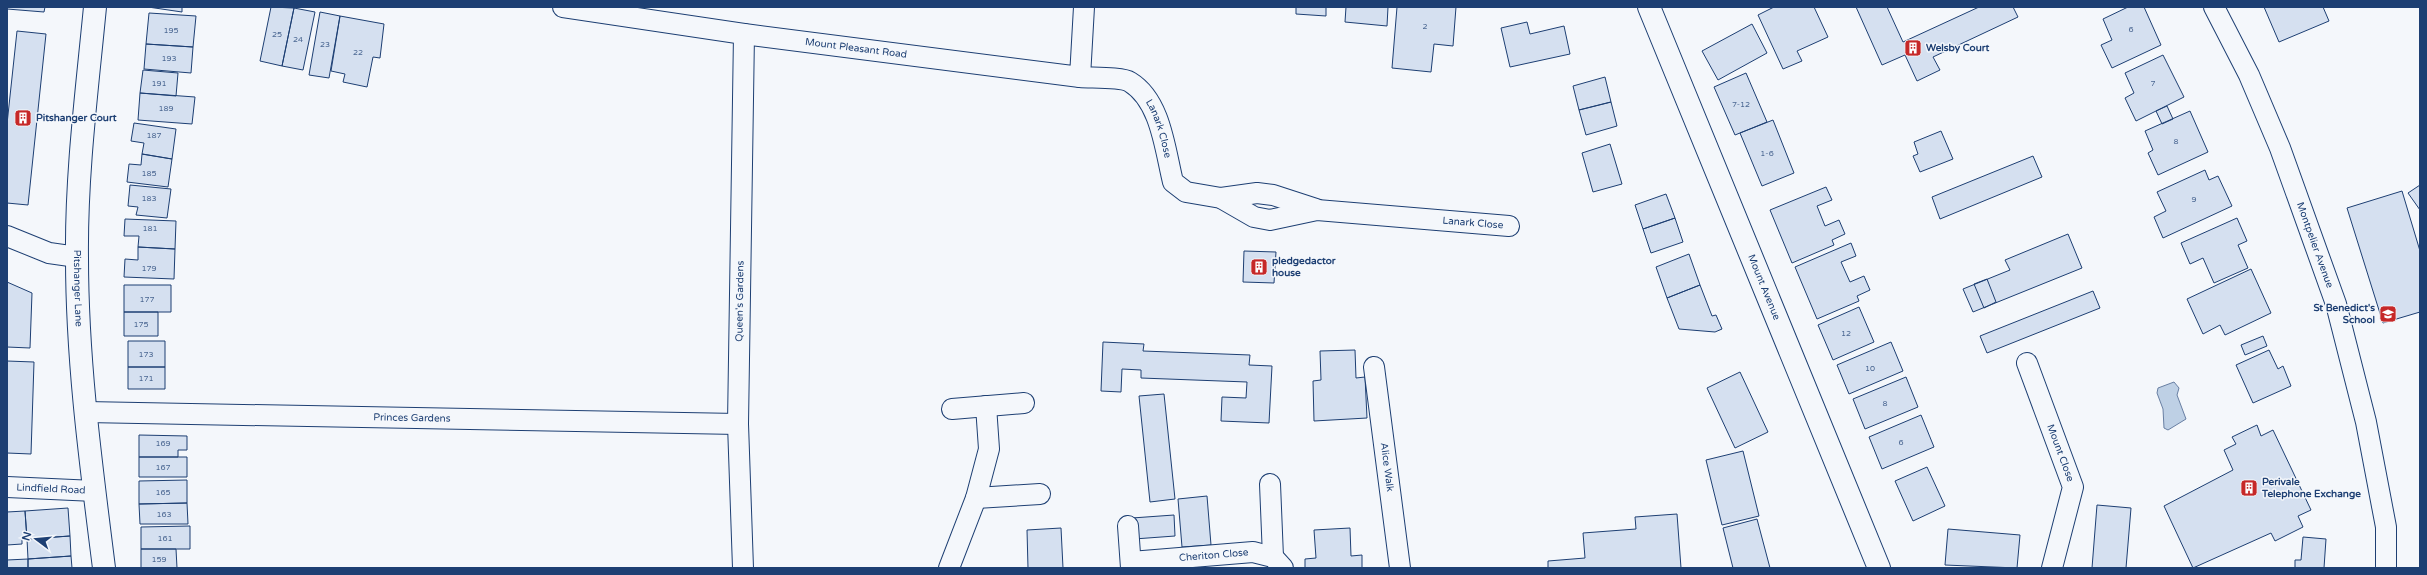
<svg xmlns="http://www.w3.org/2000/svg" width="2427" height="575" font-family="'Varela Round',sans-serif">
<rect width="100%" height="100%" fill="#f4f7fb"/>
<!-- water -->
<path fill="#bed0e5" stroke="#687fa3" d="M 2174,382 L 2179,388 L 2177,395 L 2186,419 L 2168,430 L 2164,428 L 2163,409 L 2157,393 L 2158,388 Z"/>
<!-- building -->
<path fill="#d5e0f0" stroke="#1d3f73" d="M 7,7 L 45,7 L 44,12 L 7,9 Z
M 148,7 L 182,7 L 182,12 Z
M 271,7 L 294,8 L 282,66 L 260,61 Z
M 1296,7 L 1326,7 L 1326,16 L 1296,14 Z
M 1346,7 L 1388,7 L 1387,26 L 1345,22 Z
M 1397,7 L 1456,7 L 1453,46 L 1434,44 L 1431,72 L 1392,68 Z
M 1774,7 L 1814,7 L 1828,37 L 1797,51 L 1802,61 L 1783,69 L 1758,15 Z
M 1856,7 L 1887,7 L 1903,42 L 1979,7 L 2013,7 L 2018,17 L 1933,57 L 1940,70 L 1917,81 L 1905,55 L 1882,65 Z
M 2128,7 L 2144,7 L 2161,45 L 2112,68 L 2101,45 L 2112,40 L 2103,19 Z
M 2264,7 L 2323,7 L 2329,21 L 2279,42 Z
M 294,8 L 315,12 L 303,70 L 282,66 Z
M 320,12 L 340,16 L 329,78 L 309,75 Z
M 149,13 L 196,16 L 193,47 L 146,44 Z
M 340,16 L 384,24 L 380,58 L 373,57 L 367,87 L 343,82 L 345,74 L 331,71 Z
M 1527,22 L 1530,34 L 1564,26 L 1570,54 L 1510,67 L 1501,28 Z
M 1752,24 L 1767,53 L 1718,80 L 1702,51 Z
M 17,31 L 46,34 L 28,205 L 7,203 L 7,124 Z
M 146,44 L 193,47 L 191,73 L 144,69 Z
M 2163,55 L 2184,97 L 2136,121 L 2125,98 L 2134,93 L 2125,73 Z
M 143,70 L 178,73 L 176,96 L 140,93 Z
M 1746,73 L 1767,122 L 1735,135 L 1714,87 Z
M 1605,77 L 1611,102 L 1579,110 L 1573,86 Z
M 140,93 L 195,97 L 192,124 L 138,120 Z
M 1611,102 L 1617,126 L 1586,135 L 1579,110 Z
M 2167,106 L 2173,119 L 2162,124 L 2156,111 Z
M 2190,111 L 2208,152 L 2158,175 L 2148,153 L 2153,150 L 2145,131 Z
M 1773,120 L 1794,173 L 1762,186 L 1740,133 Z
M 134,123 L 176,129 L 172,159 L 142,154 L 144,143 L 131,141 Z
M 1941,131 L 1953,159 L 1920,172 L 1913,156 L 1918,154 L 1914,142 Z
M 1610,144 L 1622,184 L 1593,192 L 1582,153 Z
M 142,154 L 172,159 L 168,187 L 127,182 L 129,164 L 141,165 Z
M 2033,156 L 2042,177 L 1940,219 L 1932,197 Z
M 2205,170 L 2209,180 L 2218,176 L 2232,206 L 2163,238 L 2154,217 L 2166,211 L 2157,192 Z
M 130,185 L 171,189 L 167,218 L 136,215 L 138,207 L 128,206 Z
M 2420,185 L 2420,210 L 2408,193 Z
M 1826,187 L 1832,200 L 1817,206 L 1825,226 L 1839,220 L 1845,234 L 1832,240 L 1834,245 L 1792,263 L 1770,210 Z
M 2402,191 L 2420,251 L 2420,312 L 2383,323 L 2347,208 Z
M 1666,194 L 1675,218 L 1643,229 L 1635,205 Z
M 1675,218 L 1683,242 L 1651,253 L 1643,229 Z
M 2237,218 L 2247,241 L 2238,245 L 2248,268 L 2214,283 L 2203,258 L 2190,264 L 2181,243 Z
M 125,219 L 176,221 L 175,249 L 138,247 L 139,236 L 124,236 Z
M 2068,234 L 2082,268 L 1973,312 L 1963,289 L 2010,270 L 2005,260 Z
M 1851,243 L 1856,256 L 1841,262 L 1850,282 L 1864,276 L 1870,290 L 1857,296 L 1859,301 L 1817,319 L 1795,267 Z
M 138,247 L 175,249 L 174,279 L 124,277 L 125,259 L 138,260 Z
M 1244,251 L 1276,252 L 1274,283 L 1243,282 Z
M 1689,254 L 1700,285 L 1667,298 L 1656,267 Z
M 2251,269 L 2271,313 L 2225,335 L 2220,325 L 2203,334 L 2187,299 Z
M 1987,279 L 1996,302 L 1984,308 L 1974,284 Z
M 7,282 L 32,293 L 30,348 L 7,347 Z
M 124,285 L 171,285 L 171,312 L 124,312 Z
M 1700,285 L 1712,316 L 1716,315 L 1722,329 L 1715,332 L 1679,329 L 1667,298 Z
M 2093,291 L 2100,308 L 1987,353 L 1980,336 Z
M 1859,307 L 1874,342 L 1833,360 L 1818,325 Z
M 124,312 L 158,312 L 158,336 L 124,336 Z
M 2263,336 L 2267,346 L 2245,355 L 2241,345 Z
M 128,341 L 165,341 L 165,367 L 128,367 Z
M 1103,342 L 1144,344 L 1143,351 L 1250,355 L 1249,365 L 1272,366 L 1269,423 L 1221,421 L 1222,397 L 1246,398 L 1247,382 L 1141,378 L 1141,370 L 1122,369 L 1121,392 L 1101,391 Z
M 1891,342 L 1903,371 L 1849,394 L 1837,365 Z
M 1355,350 L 1356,378 L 1365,377 L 1367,418 L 1314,421 L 1313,381 L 1321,380 L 1320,351 Z
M 2269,350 L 2278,369 L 2283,366 L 2291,386 L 2253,403 L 2236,365 Z
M 7,361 L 34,362 L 31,454 L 7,453 Z
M 128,367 L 165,367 L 165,389 L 128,389 Z
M 1740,372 L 1768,432 L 1735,448 L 1707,388 Z
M 1906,377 L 1918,407 L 1865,429 L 1853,399 Z
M 1164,394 L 1175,499 L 1150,502 L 1139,396 Z
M 1921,415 L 1934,447 L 1882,469 L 1869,437 Z
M 2257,425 L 2261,436 L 2273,430 L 2311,510 L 2298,516 L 2303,527 L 2275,541 L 2271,533 L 2193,568 L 2164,506 L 2233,470 L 2224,450 L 2236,444 L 2232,437 Z
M 139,435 L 187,436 L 187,450 L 178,450 L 178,457 L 139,457 Z
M 1743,451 L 1759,516 L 1722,525 L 1706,460 Z
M 139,457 L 187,457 L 187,477 L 139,477 Z
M 1927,467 L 1945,506 L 1913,521 L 1895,481 Z
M 187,480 L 187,503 L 139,504 L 139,481 Z
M 1207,496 L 1211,545 L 1182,547 L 1178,499 Z
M 187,503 L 188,524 L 140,524 L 139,504 Z
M 2097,505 L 2131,508 L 2126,568 L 2092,568 Z
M 68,508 L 70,536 L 27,539 L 25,511 Z
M 25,511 L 27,539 L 22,539 L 22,544 L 7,545 L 7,512 Z
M 1677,514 L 1681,568 L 1548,568 L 1548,561 L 1585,558 L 1583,533 L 1636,529 L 1635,517 Z
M 1174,515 L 1175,536 L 1134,539 L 1132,518 Z
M 1757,519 L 1770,568 L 1733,568 L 1723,528 Z
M 190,526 L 190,549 L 141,549 L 141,527 Z
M 1061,528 L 1063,568 L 1028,568 L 1027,530 Z
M 1350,528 L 1351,556 L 1362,555 L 1362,568 L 1305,568 L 1305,559 L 1316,558 L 1314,530 Z
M 1948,529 L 2020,535 L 2017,568 L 1945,565 Z
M 70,536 L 71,556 L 28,559 L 27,539 Z
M 2303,537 L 2326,539 L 2324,568 L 2295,568 L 2295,560 L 2301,560 Z
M 141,549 L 176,549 L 177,568 L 141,568 Z
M 71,556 L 72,568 L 28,568 L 28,559 Z
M 28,559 L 28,568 L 7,568 L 7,560 Z"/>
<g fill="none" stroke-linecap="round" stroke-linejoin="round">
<!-- street casing -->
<g stroke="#1d3f73" stroke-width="22">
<g id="street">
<path id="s1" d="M 563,7 L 744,34 L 1080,77 L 1084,7"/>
<path id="s2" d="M 2214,7 L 2249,75 L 2280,148 L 2336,304 L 2366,422 L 2386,527 L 2386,568"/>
<path id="s3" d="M 1080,77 C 1091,78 1122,77 1130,82 C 1161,101 1165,150 1173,182 L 1186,192 L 1221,198 L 1254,217 L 1270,220 L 1317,210 L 1509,226"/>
<path d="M 1221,198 L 1257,193 L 1273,195 L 1316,209"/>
<path d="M 7,236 L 49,253 L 77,257"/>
<path id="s4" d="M 2027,363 L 2073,487 L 2052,568"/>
<path id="s5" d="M 1374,367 L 1400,568"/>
<path d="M 952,409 L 1024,403"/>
<path id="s6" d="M 86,412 L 738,424"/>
<path d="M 1270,484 L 1273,557"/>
<path id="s7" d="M 7,487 L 95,491"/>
<path d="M 976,498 L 1040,494"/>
<path d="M 1128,526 L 1131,568"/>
<path id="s8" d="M 1131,562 L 1253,552 L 1273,557 L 1283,568"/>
<path id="s9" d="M 743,568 L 738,424 L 744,34"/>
<path d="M 949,568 L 976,498 L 989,449 L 986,406"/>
</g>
</g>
<!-- secondary casing -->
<g stroke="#1d3f73" stroke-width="24">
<g id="secondary">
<path id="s10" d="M 95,7 C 87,90 76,174 77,258 C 77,362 91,465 104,568"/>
<path id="s11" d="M 1649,7 L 1879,568"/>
</g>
</g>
<!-- street -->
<use href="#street" stroke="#f4f7fb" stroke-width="20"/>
<!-- secondary -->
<use href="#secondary" stroke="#f4f7fb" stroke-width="22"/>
</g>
<!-- icons -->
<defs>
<g id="building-square" transform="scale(0.9)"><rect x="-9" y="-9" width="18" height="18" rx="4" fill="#c62828" stroke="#f4f7fb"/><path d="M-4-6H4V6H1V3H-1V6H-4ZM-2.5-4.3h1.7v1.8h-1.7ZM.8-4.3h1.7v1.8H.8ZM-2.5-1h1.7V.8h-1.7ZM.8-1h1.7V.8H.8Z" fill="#fff"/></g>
<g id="school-square" transform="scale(0.9)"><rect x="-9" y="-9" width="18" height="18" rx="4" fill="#c62828" stroke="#f4f7fb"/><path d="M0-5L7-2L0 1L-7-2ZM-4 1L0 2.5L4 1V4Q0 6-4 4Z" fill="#fff"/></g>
</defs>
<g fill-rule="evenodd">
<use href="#building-square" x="1913" y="48"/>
<use href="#building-square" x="23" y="118"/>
<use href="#building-square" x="1259" y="267"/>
<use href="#school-square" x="2388" y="314"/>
<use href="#building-square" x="2249" y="488"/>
</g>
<g text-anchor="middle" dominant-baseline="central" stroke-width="3" stroke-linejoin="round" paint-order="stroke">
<!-- number labels -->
<g font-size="8" fill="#4b6792">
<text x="1425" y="26">2</text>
<text x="2131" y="29">6</text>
<text x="171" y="30">195</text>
<text x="277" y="34">25</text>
<text x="298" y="39">24</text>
<text x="325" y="44">23</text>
<text x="358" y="52">22</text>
<text x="169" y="58">193</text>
<text x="159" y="83">191</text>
<text x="2153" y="83">7</text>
<text x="1741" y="104">7-12</text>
<text x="166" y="108">189</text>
<text x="154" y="135">187</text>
<text x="2176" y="141">8</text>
<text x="1767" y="153">1-6</text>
<text x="149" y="173">185</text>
<text x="149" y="198">183</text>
<text x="2194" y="199">9</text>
<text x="150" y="228">181</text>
<text x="149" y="268">179</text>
<text x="147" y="299">177</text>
<text x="141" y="324">175</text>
<text x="1846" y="333">12</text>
<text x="146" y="354">173</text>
<text x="1870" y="368">10</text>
<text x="146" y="378">171</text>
<text x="1885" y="403">8</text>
<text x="1901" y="442">6</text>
<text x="163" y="443">169</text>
<text x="163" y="467">167</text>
<text x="163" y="492">165</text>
<text x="164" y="514">163</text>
<text x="165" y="538">161</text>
<text x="159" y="559">159</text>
</g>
<!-- poi labels -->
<g font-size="10" font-weight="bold" fill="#1d3f73" stroke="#f4f7fb" text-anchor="start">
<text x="1926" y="48">Welsby Court</text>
<text x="36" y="118">Pitshanger Court</text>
<text x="1272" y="261">pledgedactor<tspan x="1272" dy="12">house</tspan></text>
<text x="2375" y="308" text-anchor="end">St Benedict's<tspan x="2375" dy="12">School</tspan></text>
<text x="2262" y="482">Perivale<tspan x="2262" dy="12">Telephone Exchange</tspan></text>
</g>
<!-- street labels -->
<g font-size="10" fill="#1d3f73" stroke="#f4f7fb">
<text stroke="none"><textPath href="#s1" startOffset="296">Mount Pleasant Road</textPath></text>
<text stroke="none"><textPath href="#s3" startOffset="107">Lanark Close</textPath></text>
<text stroke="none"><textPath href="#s3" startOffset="473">Lanark Close</textPath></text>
<text stroke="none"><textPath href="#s2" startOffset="259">Montpelier Avenue</textPath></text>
<text stroke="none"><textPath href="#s10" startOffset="282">Pitshanger Lane</textPath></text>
<text stroke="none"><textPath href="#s11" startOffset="303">Mount Avenue</textPath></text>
<text stroke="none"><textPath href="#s9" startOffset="267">Queen's Gardens</textPath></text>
<text stroke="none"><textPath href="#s6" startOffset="326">Princes Gardens</textPath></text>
<text stroke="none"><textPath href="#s4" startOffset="96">Mount Close</textPath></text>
<text stroke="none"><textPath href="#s5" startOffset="101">Alice Walk</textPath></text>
<text stroke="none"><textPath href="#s7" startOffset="44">Lindfield Road</textPath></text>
<text stroke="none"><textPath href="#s8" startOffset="83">Cheriton Close</textPath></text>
</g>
</g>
<!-- border -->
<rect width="2427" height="575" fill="none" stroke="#1d3f73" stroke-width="16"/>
<!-- north arrow -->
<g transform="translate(36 539) rotate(286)" stroke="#f4f7fb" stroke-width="3" paint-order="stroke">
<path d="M0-3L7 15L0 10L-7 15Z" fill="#1d3f73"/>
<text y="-6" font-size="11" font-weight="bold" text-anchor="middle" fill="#1d3f73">N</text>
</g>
</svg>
